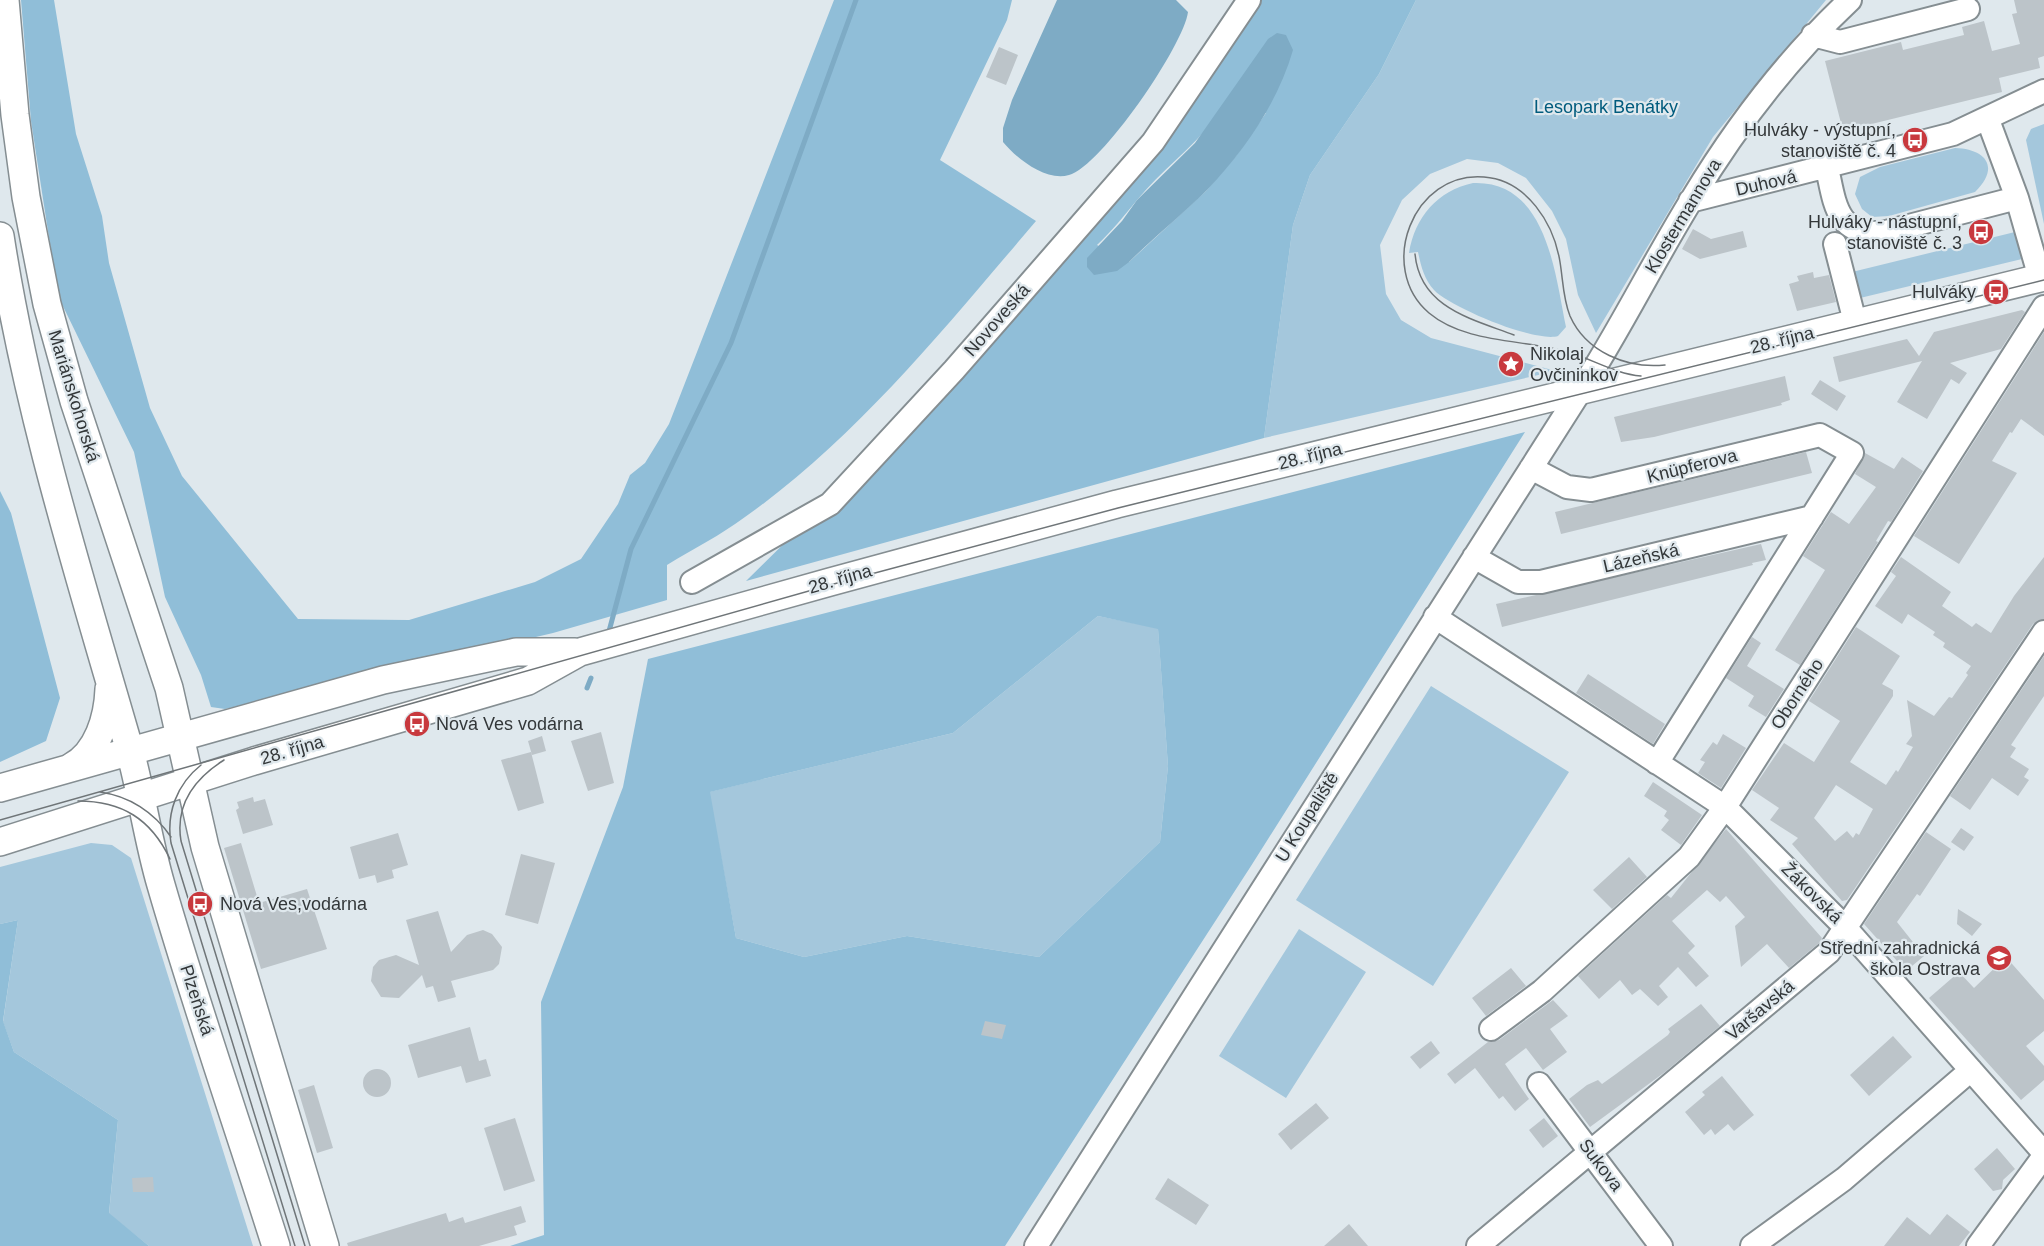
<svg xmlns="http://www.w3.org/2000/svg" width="2044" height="1246" font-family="Arial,sans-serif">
<rect width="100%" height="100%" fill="#dfe8ed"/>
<!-- green -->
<path fill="#a4c7dc" d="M 1416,0 L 1826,0 L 1713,137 L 1596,333 L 1578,295 L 1566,239 L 1552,211 L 1526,178 L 1498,163 L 1467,159 L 1430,174 L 1402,200 L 1380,245 L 1386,294 L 1401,320 L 1431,338 L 1556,371 L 1264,438 L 1293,225 L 1310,175 L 1379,74 Z
M 2044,124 L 2044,224 L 2026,140 L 2031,129 Z
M 1955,148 C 1987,149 2000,168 1975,192 L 1889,216 L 1872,217 L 1862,209 L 1855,194 L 1860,177 L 1880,167 Z
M 1473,183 C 1547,180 1555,274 1566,327 L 1558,336 C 1535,343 1450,307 1434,290 C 1424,279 1421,266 1418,252 L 1409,253 C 1415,217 1437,191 1473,183 Z
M 2015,232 L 2022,259 L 1860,298 L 1852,272 Z
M 1098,616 L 1158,628 L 1168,766 L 1160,842 L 1039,957 L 907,936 L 804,957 L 736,938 L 709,792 L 953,733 Z
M 1431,686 L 1569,772 L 1433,986 L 1296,900 Z
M 91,843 L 112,845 L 131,858 L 253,1246 L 149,1246 L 109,1214 L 118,1120 L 14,1052 L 3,1022 L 18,920 L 0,924 L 0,867 Z
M 1299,929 L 1366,972 L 1286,1098 L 1219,1056 Z"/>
<!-- forest -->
<path fill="#90bed8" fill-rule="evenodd" d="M 21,0 L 54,0 L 76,134 L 102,216 L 109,263 L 150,408 L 182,476 L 298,619 L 409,620 L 535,582 L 581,559 L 618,504 L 630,475 L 645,463 L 669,424 L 834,0 L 1012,0 L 1007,20 L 940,160 L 1036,221 C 948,324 857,438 745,517 C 721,535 693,549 667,565 L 667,600 L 553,633 L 225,709 L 211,707 L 201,675 L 165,597 L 134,452 L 58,296 L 31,121 Z
M 1251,0 L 1416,0 L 1379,74 L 1310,175 L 1293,225 L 1264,438 L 746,581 L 960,370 ZM 1266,113 L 1236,156 L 1206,191 L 1129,262 L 1097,245 C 1112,231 1124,216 1137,200 C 1161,171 1191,149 1214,120 Z
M 1525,432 L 1251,866 L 1005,1246 L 510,1246 L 544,1235 L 541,1002 L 623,787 L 648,659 ZM 1098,616 L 1158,629 L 1168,766 L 1160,842 L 1039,957 L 907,936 L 804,957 L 736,938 L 710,792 L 953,733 Z
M 0,491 L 11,513 L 60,698 L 46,741 L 0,762 Z
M 18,920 L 3,1021 L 14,1052 L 118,1120 L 109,1213 L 149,1246 L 0,1246 L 0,924 Z"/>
<!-- water -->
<path fill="#7eabc5" d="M 1057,0 L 1176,0 L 1188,12 C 1184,45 1101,167 1069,175 C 1046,182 1016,158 1003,142 L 1003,128 L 1012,100 Z
M 1277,33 L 1286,35 L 1293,50 C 1278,102 1245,150 1207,190 C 1182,215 1154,237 1129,262 L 1117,271 L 1094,275 L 1087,267 L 1087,258 L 1122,221 L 1137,200 L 1195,143 L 1268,39 Z"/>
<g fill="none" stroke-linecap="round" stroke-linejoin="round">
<!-- stream -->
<path stroke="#7eabc5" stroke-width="5" d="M 608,635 L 631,549 L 731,343 L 856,0
M 587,688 L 591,678"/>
</g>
<!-- building -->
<path fill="#bcc4c9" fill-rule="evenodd" d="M 2014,0 L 2044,0 L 2044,56 L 2038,58 L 2040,68 L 1999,78 L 2002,92 L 1843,131 L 1825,61 L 1901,42 L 1903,50 L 1964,35 L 1962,27 L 1984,21 L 1992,51 L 2020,44 L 2012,14 L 2017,13 Z
M 999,47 L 1018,55 L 1006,85 L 986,77 Z
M 1693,229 L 1711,239 L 1743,231 L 1747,247 L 1700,259 L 1682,249 Z
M 1813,272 L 1814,278 L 1829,275 L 1836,302 L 1797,311 L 1789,284 L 1799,281 L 1797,276 Z
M 2022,310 L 2025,312 L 2001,349 L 1950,363 L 1967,373 L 1959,384 L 1951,379 L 1927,419 L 1897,402 L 1922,361 L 1839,382 L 1833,357 L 1907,339 L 1919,356 L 1934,332 Z
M 2044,332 L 2044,436 L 2021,419 L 2012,433 L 2010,432 L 1992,461 L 2017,473 L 1959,564 L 1914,536 Z
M 1785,376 L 1790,400 L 1781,403 L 1782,405 L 1654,437 L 1621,442 L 1614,417 Z
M 1820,380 L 1846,396 L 1837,411 L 1811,394 Z
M 1806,452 L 1812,473 L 1561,534 L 1555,512 Z
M 1865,453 L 1894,469 L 1902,457 L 1923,471 L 1891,522 L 1888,521 L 1876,541 L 1878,542 L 1800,665 L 1775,650 L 1825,570 L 1803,556 L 1831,512 L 1849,524 L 1876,487 L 1855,474 Z
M 1761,544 L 1766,560 L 1752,563 L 1753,565 L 1502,627 L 1496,604 Z
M 1901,557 L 1951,592 L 1942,606 L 1972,627 L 1976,623 L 1991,633 L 2014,596 L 2044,557 L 2044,619 L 2033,624 L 1847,900 L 1842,901 L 1792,844 L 1798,838 L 1770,820 L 1779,808 L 1752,790 L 1784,743 L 1814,762 L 1840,721 L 1809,701 L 1856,627 L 1900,656 L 1882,684 L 1893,690 L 1893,696 L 1850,762 L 1886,785 L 1896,770 L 1898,772 L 1913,747 L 1906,744 L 1912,736 L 1907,700 L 1934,716 L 1949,697 L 1952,698 L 1968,675 L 1966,673 L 1971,666 L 1943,647 L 1945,643 L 1933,635 L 1935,632 L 1908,614 L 1902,624 L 1875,606 L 1896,576 L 1891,572 ZM 1836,785 L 1873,809 L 1859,835 L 1856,833 L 1853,838 L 1847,831 L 1835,841 L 1814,818 Z
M 1752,637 L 1761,643 L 1747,666 L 1784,689 L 1766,717 L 1748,706 L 1754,696 L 1726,678 Z
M 2044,656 L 2044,696 L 2011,745 L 2016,748 L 2010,757 L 2029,769 L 2024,777 L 2029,780 L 2018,796 L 1992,778 L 1970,810 L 1950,796 Z
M 1588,674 L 1665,724 L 1653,744 L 1576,693 Z
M 601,732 L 614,783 L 588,791 L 571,741 Z
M 1723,734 L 1746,748 L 1721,788 L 1698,773 L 1705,762 L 1700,760 L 1713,742 L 1717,745 Z
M 542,736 L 546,751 L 532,755 L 528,741 Z
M 531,752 L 544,803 L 518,811 L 501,760 Z
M 1653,782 L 1702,815 L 1681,845 L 1661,830 L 1669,820 L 1664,816 L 1667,811 L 1644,796 Z
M 253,797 L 254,802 L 265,799 L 273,825 L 243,834 L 236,810 L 239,808 L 237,802 Z
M 1961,828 L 1974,837 L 1964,851 L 1951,842 Z
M 1726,829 L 1822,938 L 1819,943 L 1789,968 L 1767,944 L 1741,967 L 1735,926 L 1745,917 L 1726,896 L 1720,902 L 1707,890 L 1672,921 L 1695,946 L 1688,953 L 1709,976 L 1696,987 L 1678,967 L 1659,986 L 1668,997 L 1658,1006 L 1640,989 L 1632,995 L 1620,980 L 1599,999 L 1578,976 L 1667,895 L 1671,898 Z
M 1926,832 L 1951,849 L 1920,896 L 1917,894 L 1897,922 L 1924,956 L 1906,971 L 1864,924 Z
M 398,833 L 408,865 L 392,870 L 394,878 L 377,883 L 375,875 L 359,879 L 350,847 Z
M 241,843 L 259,903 L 307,889 L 327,949 L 261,969 L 224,848 Z
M 521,854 L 555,863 L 538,924 L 505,915 Z
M 1629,857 L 1647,877 L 1612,909 L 1593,890 Z
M 1958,909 L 1982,924 L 1972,936 L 1957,924 Z
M 438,911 L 451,952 L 467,935 L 483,930 L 492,934 L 502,947 L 499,964 L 493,970 L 451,981 L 456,997 L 438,1002 L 433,986 L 426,988 L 422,975 L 399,998 L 381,997 L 371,981 L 373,967 L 379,960 L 396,955 L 419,965 L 406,920 Z
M 2006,957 L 2044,1000 L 2044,1031 L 2026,1046 L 2044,1066 L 2044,1080 L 2021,1100 L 1929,998 L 1959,972 L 1974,988 Z
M 1511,968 L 1526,986 L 1486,1016 L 1472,998 Z
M 1553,1000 L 1568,1016 L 1550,1029 L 1567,1052 L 1543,1070 L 1526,1048 L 1505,1064 L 1529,1099 L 1515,1111 L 1503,1096 L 1499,1099 L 1475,1068 L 1455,1084 L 1447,1074 L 1488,1042 L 1499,1040 Z
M 1701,1004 L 1720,1026 L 1665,1072 L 1590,1127 L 1569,1099 L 1587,1085 L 1598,1080 L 1602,1084 L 1616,1074 L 1668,1035 L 1670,1032 L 1668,1029 Z
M 985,1021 L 1006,1025 L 1002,1039 L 981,1035 Z
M 470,1027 L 479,1061 L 486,1059 L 491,1076 L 466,1083 L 461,1066 L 418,1078 L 408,1045 Z
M 1893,1036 L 1912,1057 L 1869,1096 L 1850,1075 Z
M 1431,1041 L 1440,1053 L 1420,1069 L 1410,1057 Z
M363 1083a14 14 0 1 1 28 0a14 14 0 1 1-28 0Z
M 1722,1076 L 1754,1115 L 1734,1131 L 1728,1124 L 1715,1135 L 1711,1129 L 1704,1135 L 1685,1112 L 1705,1095 L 1702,1092 Z
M 314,1085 L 333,1148 L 317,1153 L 298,1090 Z
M 1316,1103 L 1329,1118 L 1291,1150 L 1278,1134 Z
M 515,1118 L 535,1181 L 504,1191 L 484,1128 Z
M 1544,1118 L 1558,1136 L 1543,1148 L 1529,1130 Z
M 1997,1148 L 2015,1169 L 2003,1180 L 2002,1189 L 1993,1191 L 1974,1169 Z
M 153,1177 L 154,1192 L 133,1192 L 132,1178 Z
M 1168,1178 L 1209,1205 L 1196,1225 L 1155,1199 Z
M 521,1206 L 526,1222 L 514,1226 L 517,1235 L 479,1246 L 348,1246 L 347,1243 L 446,1213 L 449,1222 L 463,1217 L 465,1223 Z
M 1947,1214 L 1970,1232 L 1959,1246 L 1884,1246 L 1907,1217 L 1930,1235 Z
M 1349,1224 L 1368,1246 L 1324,1246 Z"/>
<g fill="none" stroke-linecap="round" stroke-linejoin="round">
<!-- minor casing -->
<g stroke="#858e92" stroke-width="26">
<path id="minor" d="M 1813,35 L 1840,42 L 1968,9
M 1988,120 L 2017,198 L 2040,278
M 1827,168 C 1835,204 1836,235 1882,233 L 2017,198
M 1690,201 L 1953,134 L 2044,91
M 1835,244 L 1855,322
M 1531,468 L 1567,487 L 1591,490 L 1820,435 L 1852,453 L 1657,763
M 1474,557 L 1518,582 L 1541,582 L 1812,517
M 692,582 L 830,504 L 954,370 L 1153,142 L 1249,0
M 1435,617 L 1725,807 L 1844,926 L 2044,1153
M 1491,1029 L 1542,991 L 1689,857 L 1725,807 L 2044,307
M 1539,1084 L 1661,1246
M 1036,1246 C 1216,961 1398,677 1579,393 C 1620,330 1653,262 1692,199 C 1736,126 1787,59 1850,0
M 1478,1246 L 1829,952 L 2044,632
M 1752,1246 L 1844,1179 L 1971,1070
M 1978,1246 L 2044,1156"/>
</g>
<!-- major casing -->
<g stroke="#858e92" stroke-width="30">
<path id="major" d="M 5,0 L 15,115 L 26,197 L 47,304 L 74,401 L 169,688 L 205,847 L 325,1246
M 0,236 C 27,412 81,581 130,751 C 142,795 148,841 161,885 C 196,1006 238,1126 276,1246
M 71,767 C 98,753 108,717 109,689
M 0,788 L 383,680 L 516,652 L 575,652
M 0,842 L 254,761 L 528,681 L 580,652 L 830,582 L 1117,504 L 2044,277"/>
</g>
<!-- minor -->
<use href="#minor" stroke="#fff" stroke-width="22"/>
<!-- major -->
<use href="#major" stroke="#fff" stroke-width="27"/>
<!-- tram -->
<path stroke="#6f7578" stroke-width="1.5" d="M 1415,254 C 1420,308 1472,319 1514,335
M 1641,376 C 1616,374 1592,359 1568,352 C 1524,339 1466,344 1429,313 C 1376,268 1413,171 1484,177 C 1527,180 1554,224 1560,262 C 1563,280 1563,299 1570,316 C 1586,352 1627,369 1665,365
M 224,760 C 194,779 175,805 181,841 L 305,1246
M 201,765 C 177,784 166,813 171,843 L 295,1246
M 100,792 C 129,796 154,812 171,837
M 78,801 C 122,801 151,819 170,859
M 0,820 L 830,585 L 1118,508 L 2044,280"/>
</g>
<!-- icons -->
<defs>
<g id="bus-disc" transform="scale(1.35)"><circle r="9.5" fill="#c8393e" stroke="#dfe8ed"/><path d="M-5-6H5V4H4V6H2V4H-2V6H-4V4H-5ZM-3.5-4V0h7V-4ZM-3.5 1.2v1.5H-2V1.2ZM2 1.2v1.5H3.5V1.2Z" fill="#fff"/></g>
<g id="sight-disc" transform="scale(1.35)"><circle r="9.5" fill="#c8393e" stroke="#dfe8ed"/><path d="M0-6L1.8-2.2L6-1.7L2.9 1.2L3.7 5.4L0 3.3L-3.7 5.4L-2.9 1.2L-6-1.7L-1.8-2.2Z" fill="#fff"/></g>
<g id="school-disc" transform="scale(1.35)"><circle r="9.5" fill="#c8393e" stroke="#dfe8ed"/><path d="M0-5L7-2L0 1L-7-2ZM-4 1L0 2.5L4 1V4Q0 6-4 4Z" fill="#fff"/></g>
</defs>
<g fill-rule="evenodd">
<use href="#bus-disc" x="1915" y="140"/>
<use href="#bus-disc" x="1981" y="232"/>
<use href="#bus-disc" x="1996" y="292"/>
<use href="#sight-disc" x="1511" y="364"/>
<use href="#bus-disc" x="417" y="724"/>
<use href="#bus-disc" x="200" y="904"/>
<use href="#school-disc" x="1999" y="958"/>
</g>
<g text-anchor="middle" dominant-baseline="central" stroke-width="4.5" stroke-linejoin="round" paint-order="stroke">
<!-- park labels -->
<g font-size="18" fill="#015b7d" stroke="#dfe8ed">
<text x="1606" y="107">Lesopark Benátky</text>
</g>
<!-- poi labels -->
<g font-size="18" fill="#333739" stroke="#dfe8ed" text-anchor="end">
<text x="1896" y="130">Hulváky - výstupní,<tspan x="1896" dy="21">stanoviště č. 4</tspan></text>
<text x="1962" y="222">Hulváky - nástupní,<tspan x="1962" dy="21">stanoviště č. 3</tspan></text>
<text x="1976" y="292">Hulváky</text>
<text x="1530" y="354" text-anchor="start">Nikolaj<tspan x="1530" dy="21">Ovčininkov</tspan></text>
<text x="436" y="724" text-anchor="start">Nová Ves vodárna</text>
<text x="220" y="904" text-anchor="start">Nová Ves,vodárna</text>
<text x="1980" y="948">Střední zahradnická<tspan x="1980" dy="21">škola Ostrava</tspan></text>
</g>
<!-- street labels -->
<g font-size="18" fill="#333739" stroke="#dfe8ed">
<text transform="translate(1766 183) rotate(-13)">Duhová</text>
<text transform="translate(1683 216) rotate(-59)">Klostermannova</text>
<text transform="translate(997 320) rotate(-49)">Novoveská</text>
<text transform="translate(1782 340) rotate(-14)">28. října</text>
<text transform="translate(74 396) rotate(73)">Mariánskohorská</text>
<text transform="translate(1310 456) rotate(-14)">28. října</text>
<text transform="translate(1692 466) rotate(-14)">Knüpferova</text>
<text transform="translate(1641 558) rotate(-13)">Lázeňská</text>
<text transform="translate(840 579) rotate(-16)">28. října</text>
<text transform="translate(1797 694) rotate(-57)">Oborného</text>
<text transform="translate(292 750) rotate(-16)">28. října</text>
<text transform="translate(1307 817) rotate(-58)">U Koupaliště</text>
<text transform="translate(1812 893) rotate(45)">Žákovská</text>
<text transform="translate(197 1000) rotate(72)">Plzeňská</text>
<text transform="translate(1760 1010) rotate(-40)">Varšavská</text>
<text transform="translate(1601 1165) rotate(53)">Sukova</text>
</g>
</g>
</svg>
